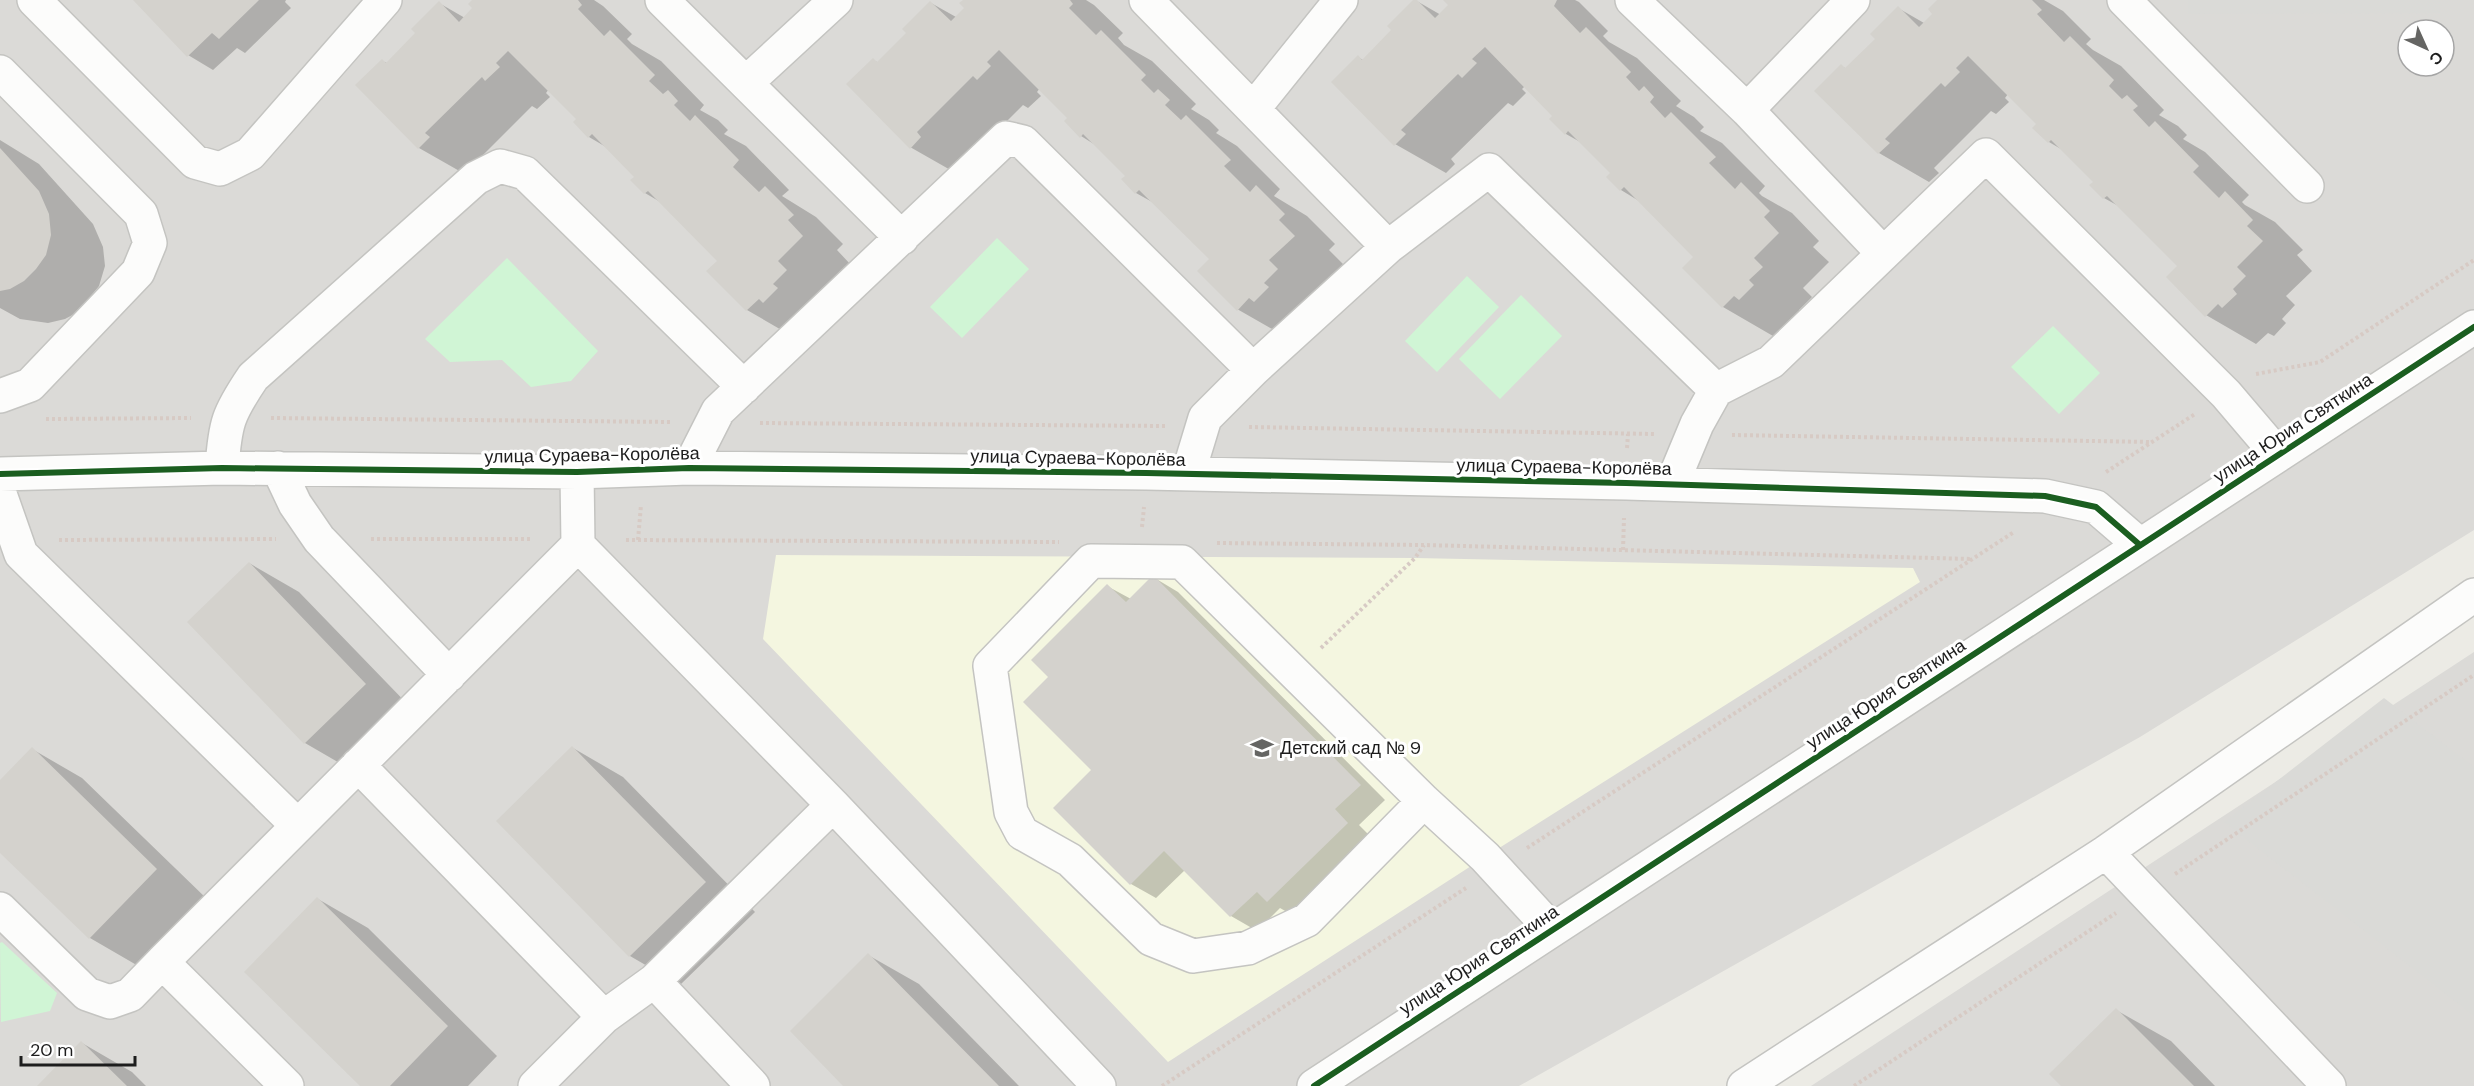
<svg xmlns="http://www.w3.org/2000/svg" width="2474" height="1086" font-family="'DM Sans',sans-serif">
<rect width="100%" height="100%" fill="#ecebe5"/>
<!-- residential -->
<path fill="#dbdad7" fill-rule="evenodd" d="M 0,0 L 2474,0 L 2474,530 L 2140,737 L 1519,1086 L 0,1086 ZM 2408,30 L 2444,30 L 2444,66 L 2408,66 Z
M 2474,652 L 2474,1086 L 1811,1086 Z"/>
<!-- education -->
<path fill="#f4f6e0" d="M 776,555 L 1415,558 L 1913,568 L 1920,582 L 1485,857 L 1168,1062 L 763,639 Z"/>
<!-- park -->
<path fill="#d0f5d5" d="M 997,238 L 1029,269 L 962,338 L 930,307 Z
M 507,258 L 598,351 L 571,381 L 531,387 L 502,360 L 450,362 L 425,339 Z
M 1467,276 L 1499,307 L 1437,372 L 1405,341 Z
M 1521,295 L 1562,336 L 1500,399 L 1459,359 Z
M 2053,326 L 2100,373 L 2059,414 L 2011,367 Z
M 2,942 L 57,993 L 50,1011 L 1,1022 L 0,943 Z"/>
<!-- parking -->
<path fill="#dadad7" d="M 2188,0 L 2440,0 L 2440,13 L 2188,14 Z
M 2384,698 L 2474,767 L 2474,1016 L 2224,822 Z"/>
<!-- shadow -->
<path fill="#0003" d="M 135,0 L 286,0 L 285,2 L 291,8 L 245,53 L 237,48 L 213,70 L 188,55 Z
M 474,0 L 594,0 L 603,6 L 632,34 L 627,39 L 632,44 L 661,61 L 704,105 L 700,110 L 718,120 L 728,130 L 724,134 L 746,146 L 789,190 L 782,196 L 816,217 L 843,244 L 837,250 L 852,266 L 797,339 L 747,310 L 719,261 L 662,203 L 645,193 L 636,177 L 606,147 L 589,137 L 575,122 L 579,119 L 549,89 L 546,93 L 550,97 L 537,109 L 532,106 L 475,163 L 470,177 L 419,148 L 382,61 L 387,63 L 417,33 L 439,3 L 465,18 L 475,8 Z
M 965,0 L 1086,0 L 1094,5 L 1123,33 L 1118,38 L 1124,45 L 1152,61 L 1196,104 L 1191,109 L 1209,120 L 1219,130 L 1216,133 L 1237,146 L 1280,189 L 1274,196 L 1307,216 L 1335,244 L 1329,250 L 1344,265 L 1288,338 L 1237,309 L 1211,259 L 1154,203 L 1136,193 L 1127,176 L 1097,146 L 1081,136 L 1070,118 L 1040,88 L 1037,92 L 1041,96 L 1028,108 L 1023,105 L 966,162 L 961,176 L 910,147 L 873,60 L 879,63 L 909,33 L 931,3 L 956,17 L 966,8 Z
M 1415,0 L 1441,15 L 1450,5 L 1447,0 L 1575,0 L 1579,2 L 1608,31 L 1603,36 L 1609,42 L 1637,58 L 1681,101 L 1676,106 L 1694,117 L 1704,127 L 1700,131 L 1722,143 L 1765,186 L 1759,193 L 1762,196 L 1792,213 L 1819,241 L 1813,247 L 1829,262 L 1803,288 L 1812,297 L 1799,310 L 1803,315 L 1790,328 L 1784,325 L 1773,336 L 1723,307 L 1696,257 L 1639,201 L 1621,190 L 1612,173 L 1582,143 L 1566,134 L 1554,116 L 1525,86 L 1522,89 L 1526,93 L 1513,106 L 1508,103 L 1451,159 L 1455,164 L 1446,173 L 1395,144 L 1358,57 L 1363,60 L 1393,30 Z
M 1939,0 L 2044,0 L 2063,11 L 2091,39 L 2086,44 L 2093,50 L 2121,66 L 2164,110 L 2159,115 L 2178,126 L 2187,135 L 2183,139 L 2205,152 L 2249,195 L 2242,202 L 2245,205 L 2275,222 L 2303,250 L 2297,255 L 2312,271 L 2286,296 L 2295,305 L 2282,319 L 2286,323 L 2274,336 L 2268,333 L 2256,344 L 2206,315 L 2179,266 L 2122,208 L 2104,198 L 2092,186 L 2095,182 L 2066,152 L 2049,142 L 2038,124 L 2008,94 L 2005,98 L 2009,102 L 1996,114 L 1991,111 L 1934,168 L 1939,173 L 1929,182 L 1879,153 L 1816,91 L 1841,66 L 1847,69 L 1877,39 L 1898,8 L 1924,23 L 1934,14 Z
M 0,140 L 39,164 L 93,224 L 103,247 L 105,266 L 99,286 L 78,312 L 65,319 L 48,323 L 20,319 L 0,308 Z
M 249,563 L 299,592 L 416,713 L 355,772 L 305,743 Z
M 1153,577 L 1178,592 L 1385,800 L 1359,825 L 1372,838 L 1294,916 L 1280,908 L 1257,931 L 1231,916 L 1185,870 L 1156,898 L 1131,884 L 1093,770 L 1050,677 L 1107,586 L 1131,599 Z
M 573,748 L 623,777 L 755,912 L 680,985 L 630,956 Z
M 32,749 L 82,778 L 207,899 L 140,967 L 90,938 L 0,851 L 0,782 Z
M 318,899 L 368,928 L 497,1056 L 468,1086 L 362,1086 Z
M 868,955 L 919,984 L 1019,1086 L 846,1086 Z
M 2116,1010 L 2171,1041 L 2215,1086 L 2063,1086 Z
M 82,1043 L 132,1072 L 146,1086 L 39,1086 Z"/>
<!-- building -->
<path fill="#d4d2cd" d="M 133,0 L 259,0 L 219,39 L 212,33 L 187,57 Z
M 472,0 L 578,0 L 582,5 L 578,9 L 604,36 L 610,30 L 655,75 L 649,81 L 663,94 L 668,90 L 678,101 L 674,105 L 690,121 L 695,115 L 739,160 L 733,167 L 759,192 L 765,186 L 794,215 L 788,220 L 803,236 L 778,261 L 787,270 L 773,284 L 778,288 L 763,303 L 759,299 L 746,311 L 706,271 L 717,261 L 648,191 L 644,194 L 630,180 L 634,177 L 592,134 L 588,138 L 573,122 L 576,119 L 508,51 L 496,63 L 500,67 L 485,81 L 482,77 L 425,133 L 430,137 L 418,149 L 355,85 L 382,59 L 386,63 L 415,33 L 411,29 L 439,1 L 459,22 L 472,8 L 468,4 Z
M 963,0 L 1070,0 L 1073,4 L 1069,8 L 1096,35 L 1101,30 L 1146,75 L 1141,80 L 1154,93 L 1158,89 L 1170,100 L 1165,105 L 1181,120 L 1186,115 L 1231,160 L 1224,166 L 1250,192 L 1256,185 L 1285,214 L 1279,220 L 1295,236 L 1269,260 L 1278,269 L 1264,283 L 1269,287 L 1254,302 L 1249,298 L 1237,311 L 1197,271 L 1209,259 L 1139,190 L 1135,194 L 1121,179 L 1125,176 L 1083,134 L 1080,138 L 1064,121 L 1067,118 L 999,50 L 987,62 L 991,66 L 977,80 L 973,76 L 917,132 L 921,137 L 910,149 L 846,84 L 873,58 L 877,62 L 906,33 L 902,29 L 930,1 L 951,21 L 964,8 L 959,3 Z
M 1413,0 L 1417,0 L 1435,18 L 1448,5 L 1443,0 L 1557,0 L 1554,6 L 1580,33 L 1586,27 L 1631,72 L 1626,77 L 1639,91 L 1644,86 L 1654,97 L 1650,102 L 1665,118 L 1671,112 L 1716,157 L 1709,163 L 1735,189 L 1741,182 L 1770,211 L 1764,217 L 1779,233 L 1754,258 L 1763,267 L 1749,280 L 1754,285 L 1739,300 L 1734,296 L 1722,308 L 1682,268 L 1693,257 L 1624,187 L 1620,191 L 1606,177 L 1610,173 L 1568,131 L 1565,135 L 1549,119 L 1552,116 L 1485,47 L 1472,59 L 1477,63 L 1462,78 L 1458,74 L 1401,130 L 1406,134 L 1394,146 L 1331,82 L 1358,55 L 1362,60 L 1391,30 L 1387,26 Z
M 1937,0 L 2032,0 L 2042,10 L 2037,14 L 2064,42 L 2070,36 L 2114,80 L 2109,86 L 2122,99 L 2127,95 L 2138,106 L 2133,110 L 2149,127 L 2155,121 L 2199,166 L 2193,172 L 2219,198 L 2225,191 L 2253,220 L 2247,226 L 2263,241 L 2237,267 L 2246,276 L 2233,289 L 2237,294 L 2222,308 L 2218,304 L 2205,317 L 2166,277 L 2177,266 L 2107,196 L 2103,199 L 2089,185 L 2093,182 L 2051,140 L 2048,143 L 2032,128 L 2036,124 L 1968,56 L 1956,68 L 1960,72 L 1945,87 L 1941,83 L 1885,139 L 1890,143 L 1878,154 L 1814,91 L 1841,64 L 1845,68 L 1875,39 L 1870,34 L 1898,6 L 1919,27 L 1932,14 L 1928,9 Z
M 0,148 L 39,191 L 49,214 L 51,235 L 46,255 L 36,269 L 24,281 L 10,289 L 0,291 Z
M 249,562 L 366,684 L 304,744 L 187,622 Z
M 1153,575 L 1361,785 L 1335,809 L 1348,823 L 1267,902 L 1257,892 L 1230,917 L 1164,851 L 1130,885 L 1053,808 L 1091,770 L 1023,702 L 1048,677 L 1031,660 L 1107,584 L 1126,602 Z
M 572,746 L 706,882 L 629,957 L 496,821 Z
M 32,747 L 157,869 L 89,939 L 0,853 L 0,780 Z
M 317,897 L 448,1026 L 390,1086 L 360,1086 L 244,972 Z
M 868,953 L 935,1021 L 999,1086 L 843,1086 L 790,1031 Z
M 2116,1008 L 2194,1086 L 2061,1086 L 2049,1074 Z
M 81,1041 L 127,1086 L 37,1086 Z"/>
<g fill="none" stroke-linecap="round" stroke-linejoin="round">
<!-- minor casing -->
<g stroke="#c4c4c1" stroke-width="36">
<path id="minor" d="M 34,0 L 195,162 L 220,169 L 250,154 L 385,0
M 662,0 L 902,238
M 1146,0 L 1388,247
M 1632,0 L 1747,110 L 1883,253
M 2124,0 L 2307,186
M 0,72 L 141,214 L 150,243 L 138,272 L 30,385 L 0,396
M 746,83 L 836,0
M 1254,108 L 1341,0
M 1747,110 L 1853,0
M 1716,390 L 1771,362 L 1986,155 L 2226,394 L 2278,455
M 222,468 C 225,423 228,414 253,377 L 476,178 L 500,166 L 525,173 L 744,387
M 278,468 L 295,504 L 319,539 L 449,675
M 689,468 L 718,411 L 1006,138 L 1023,142 L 1253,370
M 577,472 L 578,545 L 833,805 L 1099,1086
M 0,474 L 222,468 L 577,472 L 689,468 L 1146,473 L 1626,483 L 2045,496 L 2096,507 L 2140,545
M 1188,474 L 1205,418 L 1253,370 L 1388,247 L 1489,170 L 1716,390 L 1697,424 L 1672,484
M 0,494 L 21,554 L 297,825
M 358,765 L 604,1017
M 1424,801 L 1307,920 L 1248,948 L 1193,956 L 1151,939 L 1070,860 L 1022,833 L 1011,812 L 990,666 L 1091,561 L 1182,562 L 1424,801 L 1485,857 L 1552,930
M 2106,852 L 2329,1086
M 0,909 L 87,994 L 110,1002 L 130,995 L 162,962
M 654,981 L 753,1086
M 287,1086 L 162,962 L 578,545
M 535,1086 L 604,1017 L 654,981 L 833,805
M 1314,1086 L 2474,327
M 1744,1086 L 2106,852 L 2474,595"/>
</g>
<!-- path -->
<path stroke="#d7cac4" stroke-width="4" stroke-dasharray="3 3" stroke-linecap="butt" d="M 2256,374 L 2320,362 L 2474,260
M 271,418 L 671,422
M 46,419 L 191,418
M 760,423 L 1166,426
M 1249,427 L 1655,434
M 1732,435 L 2152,442
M 1627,448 L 1628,434
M 2106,472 L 2195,414
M 1142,527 L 1144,507
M 371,539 L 531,539
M 59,540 L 276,539
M 626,540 L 1059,542
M 638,540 L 641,505
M 1217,543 L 1424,545 L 1972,559
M 1623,550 L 1624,518
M 1321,648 L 1415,558 L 1424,545
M 1527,848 L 2014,532
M 2175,874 L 2474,675
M 1162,1086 L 1466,888
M 1854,1086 L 2116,913"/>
<!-- minor -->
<use href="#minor" stroke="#fcfcfb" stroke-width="33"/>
<!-- cycleway casing -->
<g stroke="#fff" stroke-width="10">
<path id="cycleway" d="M 0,474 L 222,468 L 577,472 L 689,468 L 1146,473 L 1626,483 L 2045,496 L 2096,507 L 2140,545
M 1314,1086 L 2474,327"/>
</g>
<!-- cycleway -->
<use href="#cycleway" stroke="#1b5e20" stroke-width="6"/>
</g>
<!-- icons -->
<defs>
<g id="school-bare" transform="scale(1.8)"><path d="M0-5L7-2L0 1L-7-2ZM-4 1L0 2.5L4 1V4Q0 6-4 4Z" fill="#656563" stroke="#fff" stroke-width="2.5" paint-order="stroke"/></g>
</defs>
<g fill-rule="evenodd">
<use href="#school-bare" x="1262" y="748"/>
</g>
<g text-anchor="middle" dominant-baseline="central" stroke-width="6" stroke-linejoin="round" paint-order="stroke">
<!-- street labels -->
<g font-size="18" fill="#1d1d1d" stroke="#fff">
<text transform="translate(2293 428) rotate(-33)">улица Юрия Святкина</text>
<text transform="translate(592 455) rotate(-1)">улица Сураева-Королёва</text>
<text transform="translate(1078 458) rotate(1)">улица Сураева-Королёва</text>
<text transform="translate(1564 467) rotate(1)">улица Сураева-Королёва</text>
<text transform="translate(1886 694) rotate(-33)">улица Юрия Святкина</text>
<text transform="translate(1479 960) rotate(-33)">улица Юрия Святкина</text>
</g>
<!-- poi labels -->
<g font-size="18" fill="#1d1d1d" stroke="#fff" text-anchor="start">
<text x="1280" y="748">Детский сад № 9</text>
</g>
</g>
<!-- north arrow -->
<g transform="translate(2426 48) rotate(135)"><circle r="28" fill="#ffffff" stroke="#a5a5a5" stroke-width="1.5"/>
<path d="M0-4.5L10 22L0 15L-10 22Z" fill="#656563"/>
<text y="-9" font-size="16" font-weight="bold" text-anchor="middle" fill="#1d1d1d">С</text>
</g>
<!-- scale -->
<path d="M21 1056v9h114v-9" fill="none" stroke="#1d1d1d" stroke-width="3"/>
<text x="30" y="1056" font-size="18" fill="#1d1d1d" stroke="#ffffff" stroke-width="4.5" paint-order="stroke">20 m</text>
</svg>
